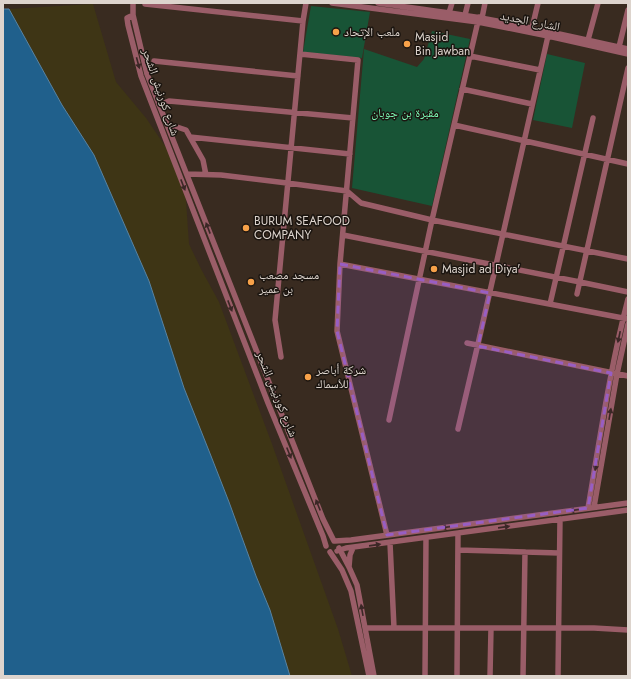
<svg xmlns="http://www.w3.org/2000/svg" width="631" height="679" font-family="Jost,'Noto Naskh Arabic',sans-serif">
<rect width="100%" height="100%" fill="#392b20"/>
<!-- green -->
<path fill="#185436" d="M 311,6 L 370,12 L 362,58 L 303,52 Z
M 432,31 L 470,39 L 432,206 L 352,188 L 364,49 L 417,67 L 424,59 Z
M 547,54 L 585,63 L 572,128 L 533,120 Z"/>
<!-- sand -->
<path fill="#3e3515" d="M 93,4 L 116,82 L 146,118 L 167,149 L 185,187 L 189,244 L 201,269 L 219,302 L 272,444 L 338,629 L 352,676 L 290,676 L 270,610 L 256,576 L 229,502 L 211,456 L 184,388 L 149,281 L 94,155 L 62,105 L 9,9 Z"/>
<!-- water -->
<path fill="#20608c" stroke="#5983a0" d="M 3,9 L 9,9 L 62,105 L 94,155 L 149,281 L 184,388 L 211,456 L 229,502 L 256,576 L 270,610 L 290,676 L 3,676 Z"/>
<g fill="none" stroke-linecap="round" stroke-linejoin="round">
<!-- minor -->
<path stroke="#9a5d68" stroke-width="5.5" d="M 133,3 L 133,15 L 147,74 L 323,519 L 334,541
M 332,3 L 478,22 L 548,36 L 628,54
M 378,3 C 412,8 447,12 481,18 C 530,27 579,38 628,49
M 145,4 L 303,21
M 449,13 L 452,3
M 133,15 L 127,18 L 128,25 L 141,76 L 268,403 L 323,536 L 326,546
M 465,15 L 468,3
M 482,18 L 485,3
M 532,28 L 538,3
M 588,40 L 598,3
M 619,47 L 628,10
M 300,54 L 358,60 L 340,264 L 337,331 L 387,535
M 470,56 L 540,70
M 154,61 L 298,76
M 462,89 L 532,104
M 159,105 L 169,101 L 353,118
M 454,125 L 628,164
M 168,127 L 177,127 L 186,130 L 203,160 L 206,175
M 190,137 L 350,154
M 187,174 L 221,175 L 287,183 L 347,191 L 361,203 L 432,220 L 628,259
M 343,235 L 580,282 L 628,292
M 340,264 L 628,319
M 577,294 L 628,68
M 550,304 L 593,118
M 467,343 L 628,376
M 281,357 L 275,320 L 303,21 L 306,3
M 389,420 L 432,220 L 479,17
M 458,429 L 478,344 L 548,36
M 594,507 L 617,374 L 628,324
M 588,508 C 600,438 610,368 628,299
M 335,541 L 351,540 L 628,503
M 390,543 L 394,628
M 339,548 L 349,567 L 357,585 L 374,676
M 458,550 L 559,553
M 337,551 L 346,548 L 628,510
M 330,552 L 342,570 L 351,591 L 369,676
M 349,567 L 350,555 L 353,548
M 365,628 L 594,628 L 628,630
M 425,676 L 426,538
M 457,676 L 458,533
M 490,676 L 491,628
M 523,676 L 525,552
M 558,676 L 560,519"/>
</g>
<!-- one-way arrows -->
<defs><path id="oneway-solid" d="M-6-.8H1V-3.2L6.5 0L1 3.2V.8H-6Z"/></defs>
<g fill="#3b2726">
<use href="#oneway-solid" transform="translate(138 63) rotate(75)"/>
<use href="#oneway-solid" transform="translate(183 185) rotate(69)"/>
<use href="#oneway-solid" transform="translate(208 228) rotate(-111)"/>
<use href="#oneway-solid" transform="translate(230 306) rotate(69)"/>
<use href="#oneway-solid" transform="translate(619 337) rotate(102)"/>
<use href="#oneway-solid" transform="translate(610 414) rotate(-80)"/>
<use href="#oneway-solid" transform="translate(289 453) rotate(68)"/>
<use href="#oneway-solid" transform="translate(596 465) rotate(100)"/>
<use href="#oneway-solid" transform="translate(318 505) rotate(-112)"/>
<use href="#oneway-solid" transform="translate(575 510) rotate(172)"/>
<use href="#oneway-solid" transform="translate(447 527) rotate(172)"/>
<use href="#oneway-solid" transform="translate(504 527) rotate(-8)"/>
<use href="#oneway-solid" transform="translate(375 545) rotate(-8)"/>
<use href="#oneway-solid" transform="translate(362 610) rotate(-100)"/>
</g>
<!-- marked area -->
<path fill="#985ec3" fill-opacity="0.2" stroke="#985ec3" stroke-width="3" stroke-dasharray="8 5" stroke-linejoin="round" d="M 340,264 L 490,293 L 478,346 L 611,373 L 588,508 L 387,535 L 337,331 Z"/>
<!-- markers -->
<g fill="#f7a149" stroke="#1b1510" stroke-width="1.5">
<circle cx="336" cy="32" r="4"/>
<circle cx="407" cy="44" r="4"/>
<circle cx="246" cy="228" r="4"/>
<circle cx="434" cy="269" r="4"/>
<circle cx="251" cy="282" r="4"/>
<circle cx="308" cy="377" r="4"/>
</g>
<g text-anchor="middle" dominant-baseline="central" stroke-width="3" stroke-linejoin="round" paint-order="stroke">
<!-- street labels -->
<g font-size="12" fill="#ddd4cd" stroke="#1b1510">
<text transform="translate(530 21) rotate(11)">الشارع الجديد</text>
<text transform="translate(161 92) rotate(71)">شارع كورنيش الشحر</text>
<text transform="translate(277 394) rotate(68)">شارع كورنيش الشحر</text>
</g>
<!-- poi labels -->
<g font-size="12" fill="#ddd4cd" stroke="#1b1510" text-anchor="start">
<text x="344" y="32">ملعب الإتحاد</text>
<text x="415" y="37">Masjid<tspan x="415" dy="14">Bin Jawban</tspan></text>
<text x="254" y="221">BURUM SEAFOOD<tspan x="254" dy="14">COMPANY</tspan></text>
<text x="442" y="269">Masjid ad Diya'</text>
<text x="259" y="275">مسجد مصعب<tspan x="259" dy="14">بن عمير</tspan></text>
<text x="316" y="370">شركة أباصر<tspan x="316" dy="14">للأسماك</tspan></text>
</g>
<!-- park labels -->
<g font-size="12" fill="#7dfbb6" stroke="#1b1510">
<text x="405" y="113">مقبرة بن جوبان</text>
</g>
</g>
<!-- border -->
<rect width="631" height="679" fill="none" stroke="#ddd4cd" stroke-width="8"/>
</svg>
